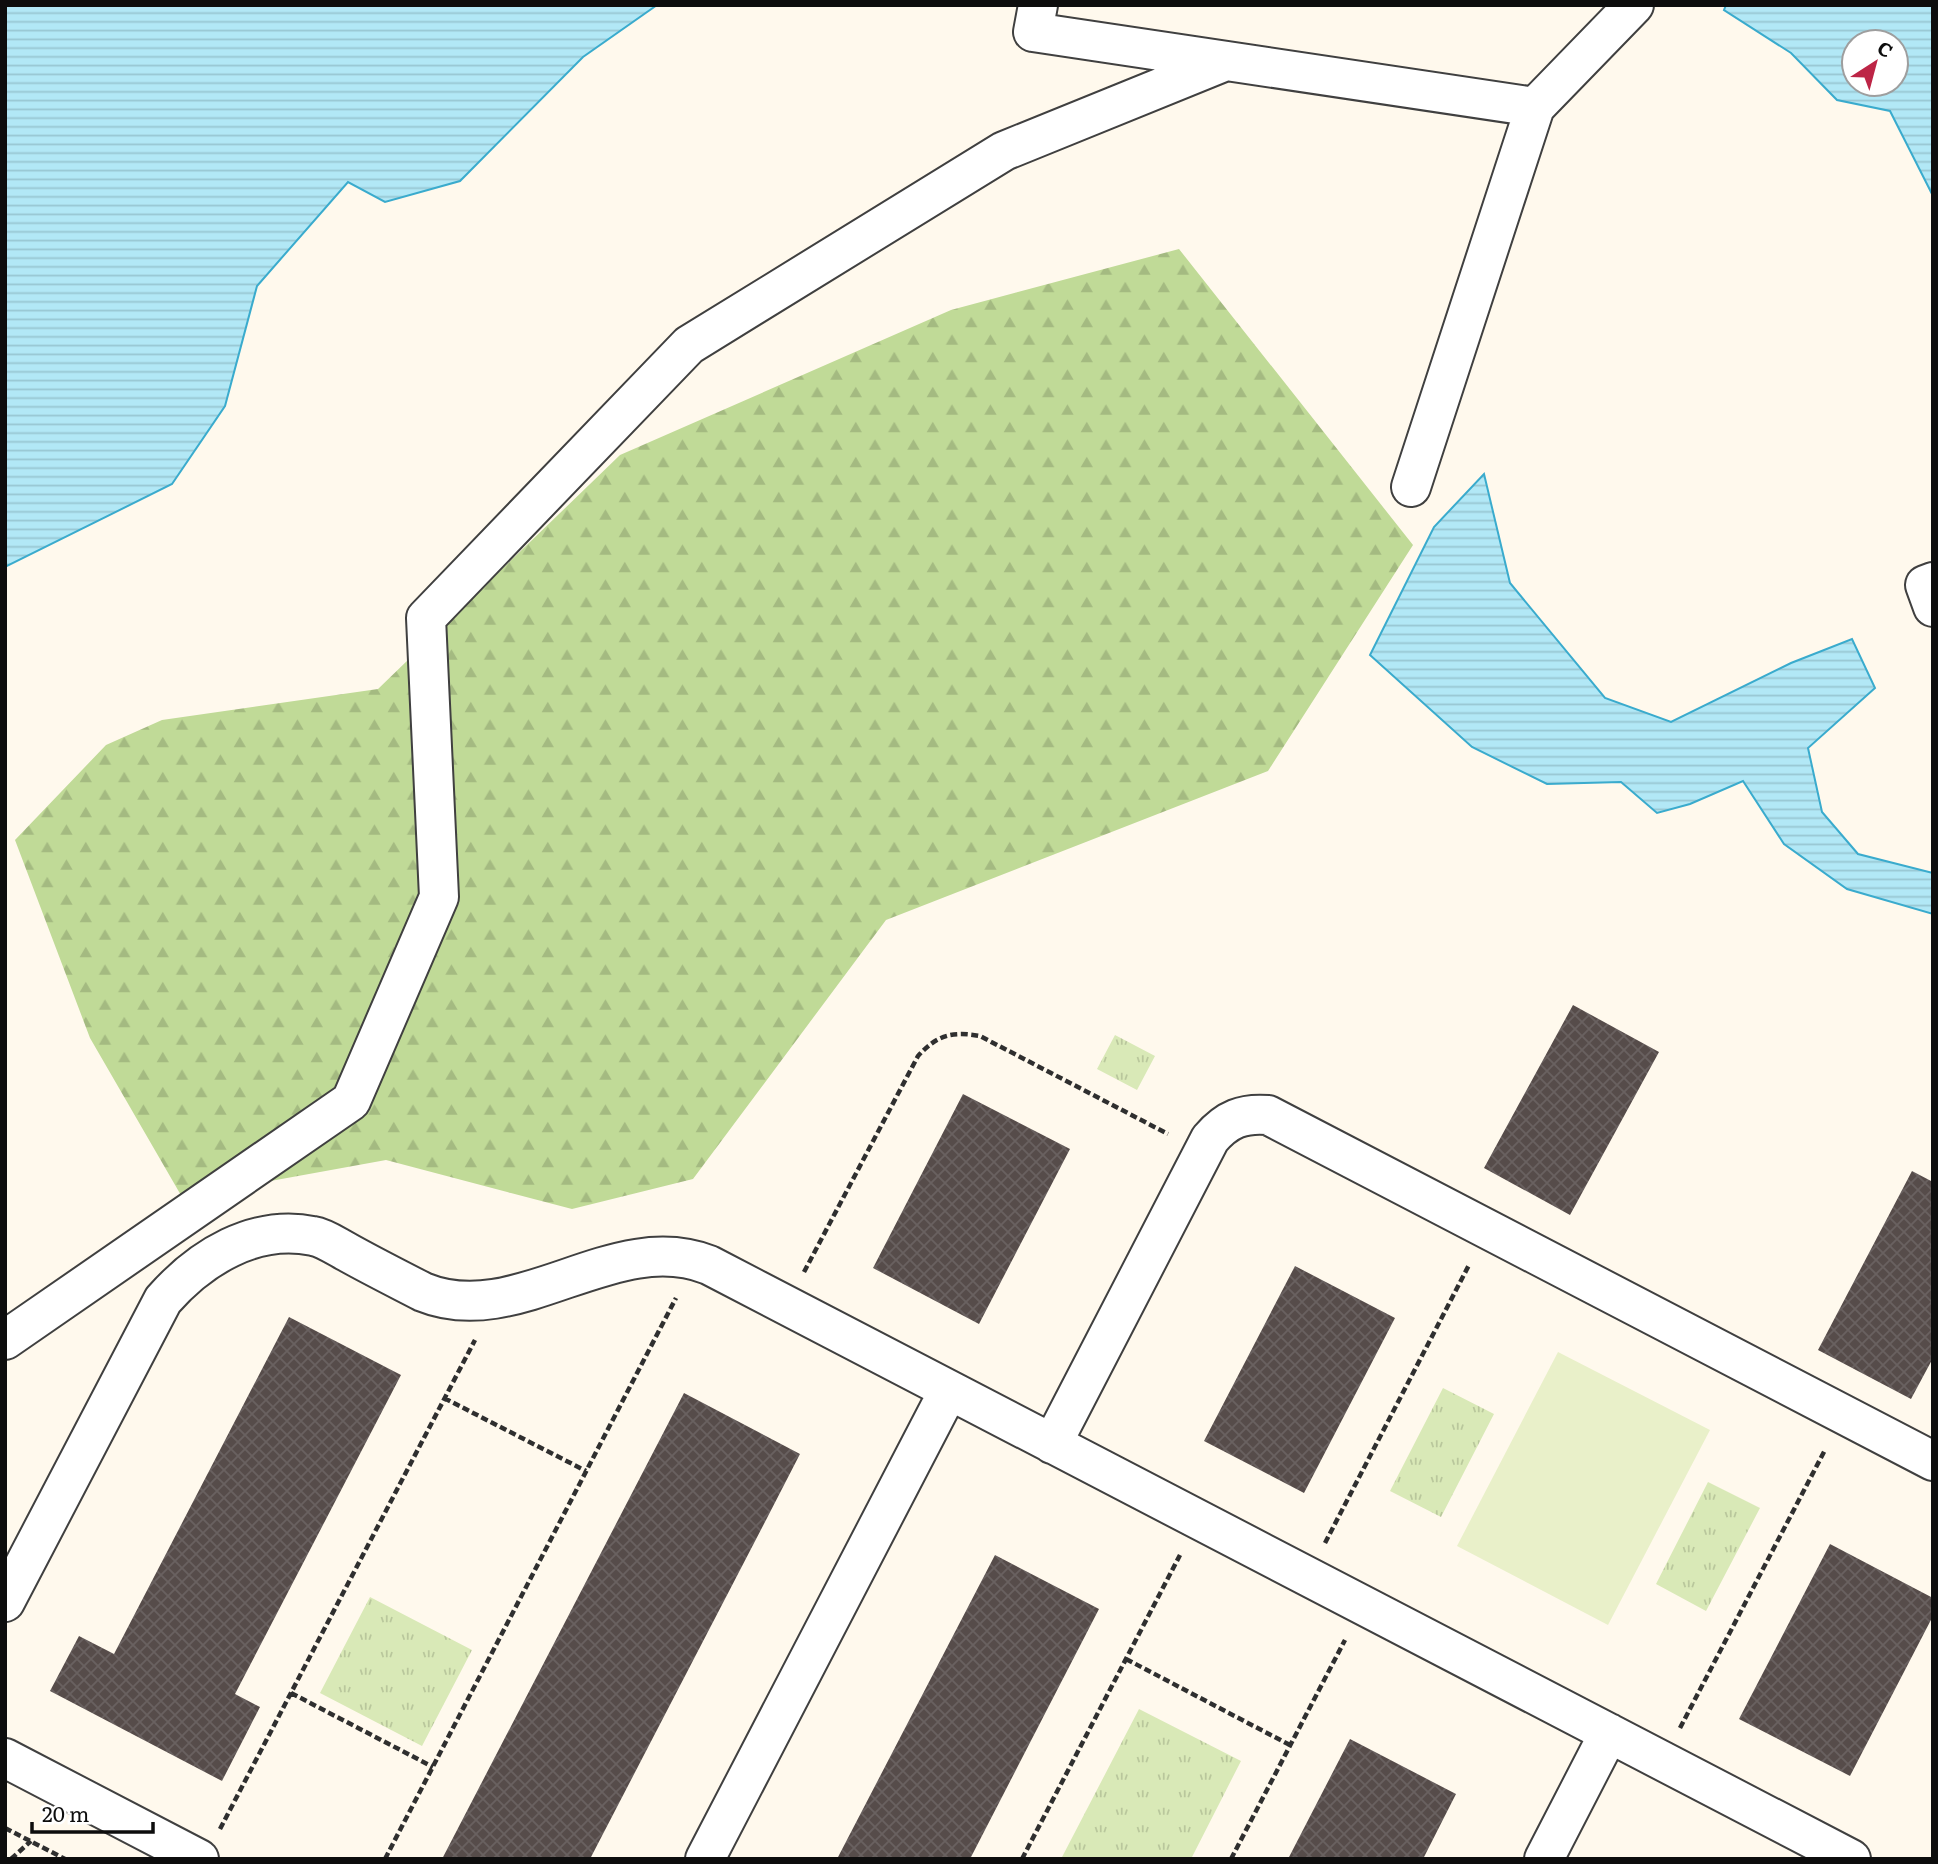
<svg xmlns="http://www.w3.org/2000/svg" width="1938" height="1864" font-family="Literata,serif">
<defs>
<pattern id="grass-tufts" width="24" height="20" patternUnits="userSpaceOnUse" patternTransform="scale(1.75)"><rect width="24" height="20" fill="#d9e9b7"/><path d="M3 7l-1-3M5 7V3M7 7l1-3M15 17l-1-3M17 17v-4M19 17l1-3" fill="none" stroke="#b9c79c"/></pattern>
<pattern id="forest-firs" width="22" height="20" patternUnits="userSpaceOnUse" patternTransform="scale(1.75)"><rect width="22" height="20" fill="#c0da97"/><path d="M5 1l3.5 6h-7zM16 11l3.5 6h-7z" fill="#a4ba81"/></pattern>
<pattern id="water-rules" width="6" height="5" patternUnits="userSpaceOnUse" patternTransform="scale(1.75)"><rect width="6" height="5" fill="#b2e8f6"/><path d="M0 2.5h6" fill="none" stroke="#98c6d2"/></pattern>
<pattern id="building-cross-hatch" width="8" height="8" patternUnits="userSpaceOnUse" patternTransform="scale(1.75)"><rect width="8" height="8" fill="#564c4a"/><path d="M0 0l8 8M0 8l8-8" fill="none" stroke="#696160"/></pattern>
</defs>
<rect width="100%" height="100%" fill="#fff9ed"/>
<!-- grass -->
<path fill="url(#grass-tufts)" d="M 1115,1035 L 1155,1056 L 1137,1090 L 1097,1069 Z
M 1443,1388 L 1494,1414 L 1441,1517 L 1390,1491 Z
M 1708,1482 L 1760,1508 L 1706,1611 L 1656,1584 Z
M 370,1597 L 472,1650 L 422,1746 L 320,1693 Z
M 1139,1709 L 1241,1761 L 1191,1859 L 1061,1859 Z"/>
<!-- forest -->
<path fill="url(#forest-firs)" d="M 1179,249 L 1413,545 L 1268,771 L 886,920 L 693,1179 L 572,1209 L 386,1160 L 182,1197 L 90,1038 L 15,840 L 106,745 L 162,720 L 378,689 L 620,455 L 951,310 Z"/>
<!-- pitch -->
<path fill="#e9f0c9" d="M 1558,1352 L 1710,1430 L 1608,1625 L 1457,1546 Z"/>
<!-- water -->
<path fill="url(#water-rules)" stroke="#3aabcd" stroke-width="2" fill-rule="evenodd" d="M 5,5 L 657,5 L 583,57 L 460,181 L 385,202 L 348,182 L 257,286 L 225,406 L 172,484 L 5,567 Z
M 1726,5 L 1933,5 L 1933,196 L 1890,111 L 1837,100 L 1791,53 L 1724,10 ZM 1854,42 L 1896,42 L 1896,84 L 1854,84 Z
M 1484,474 L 1510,583 L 1605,698 L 1671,722 L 1791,663 L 1852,639 L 1875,688 L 1808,748 L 1822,812 L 1858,854 L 1933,873 L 1933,914 L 1847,889 L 1784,844 L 1743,781 L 1690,804 L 1657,813 L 1621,782 L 1547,784 L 1472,747 L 1370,655 L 1434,527 Z"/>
<!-- building -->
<path fill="url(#building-cross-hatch)" d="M 1573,1005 L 1659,1052 L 1570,1215 L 1484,1168 Z
M 963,1094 L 1070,1149 L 979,1324 L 873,1268 Z
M 1912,1171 L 1933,1182 L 1933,1358 L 1911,1399 L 1818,1350 Z
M 1295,1266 L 1395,1318 L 1304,1493 L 1204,1441 Z
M 289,1317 L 401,1375 L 235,1694 L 260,1707 L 222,1781 L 50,1691 L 79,1636 L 114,1654 Z
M 684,1393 L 800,1454 L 766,1520 L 590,1859 L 442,1859 Z
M 1830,1544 L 1933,1598 L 1933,1616 L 1850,1776 L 1739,1719 Z
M 995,1555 L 1099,1609 L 970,1859 L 837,1859 Z
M 1350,1739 L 1456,1794 L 1423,1859 L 1288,1859 Z"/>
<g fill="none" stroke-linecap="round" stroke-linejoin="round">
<!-- minor casing -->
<g stroke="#404040" stroke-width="42">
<path id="minor" d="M 1038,5 L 1033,32 L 1535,107
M 1411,487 L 1535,107 L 1634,5
M 1933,582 L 1925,585 L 1933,607
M 5,1340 L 351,1101 L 439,897 L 426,618 L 689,345 L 1004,151 L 1226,61
M 1052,1444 L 1210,1139 C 1227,1119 1243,1113 1268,1115 L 1933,1461
M 5,1602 L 163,1300 C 200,1258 254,1224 313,1236 C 325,1238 337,1247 347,1252 C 372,1266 398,1279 423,1292 C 518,1331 613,1227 709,1265 L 1851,1859
M 5,1758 L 199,1859
M 705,1859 L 949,1390
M 1544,1859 L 1609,1733"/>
</g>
<!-- path -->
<path stroke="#2f2f2f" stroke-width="4.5" stroke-dasharray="7 3.5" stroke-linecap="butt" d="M 804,1272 L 918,1056 C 937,1035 952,1031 980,1036 L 1168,1134
M 444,1398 L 586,1471
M 1325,1543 L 1469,1265
M 1126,1659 L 1290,1745
M 291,1693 L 433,1767
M 1680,1728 L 1825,1450
M 5,1828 L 65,1859
M 220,1829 L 475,1340
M 11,1859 L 31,1841
M 385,1859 L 676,1298
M 1022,1859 L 1180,1555
M 1231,1859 L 1345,1640"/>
<!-- minor -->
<use href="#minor" stroke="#fff" stroke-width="38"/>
</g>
<!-- border -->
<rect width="1938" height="1864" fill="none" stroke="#0d0d0d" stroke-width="14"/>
<!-- north arrow -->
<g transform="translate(1875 63) rotate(36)"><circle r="33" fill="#ffffff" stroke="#9e9e9e" stroke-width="2"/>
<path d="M0-5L12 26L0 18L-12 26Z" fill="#bd2546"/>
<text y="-10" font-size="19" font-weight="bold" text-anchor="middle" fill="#0d0d0d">С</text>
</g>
<!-- scale -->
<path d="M32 1822v10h121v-10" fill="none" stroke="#0d0d0d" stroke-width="3.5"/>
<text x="42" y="1822" font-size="21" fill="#0d0d0d" stroke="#ffffff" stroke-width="5" paint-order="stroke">20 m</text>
</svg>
